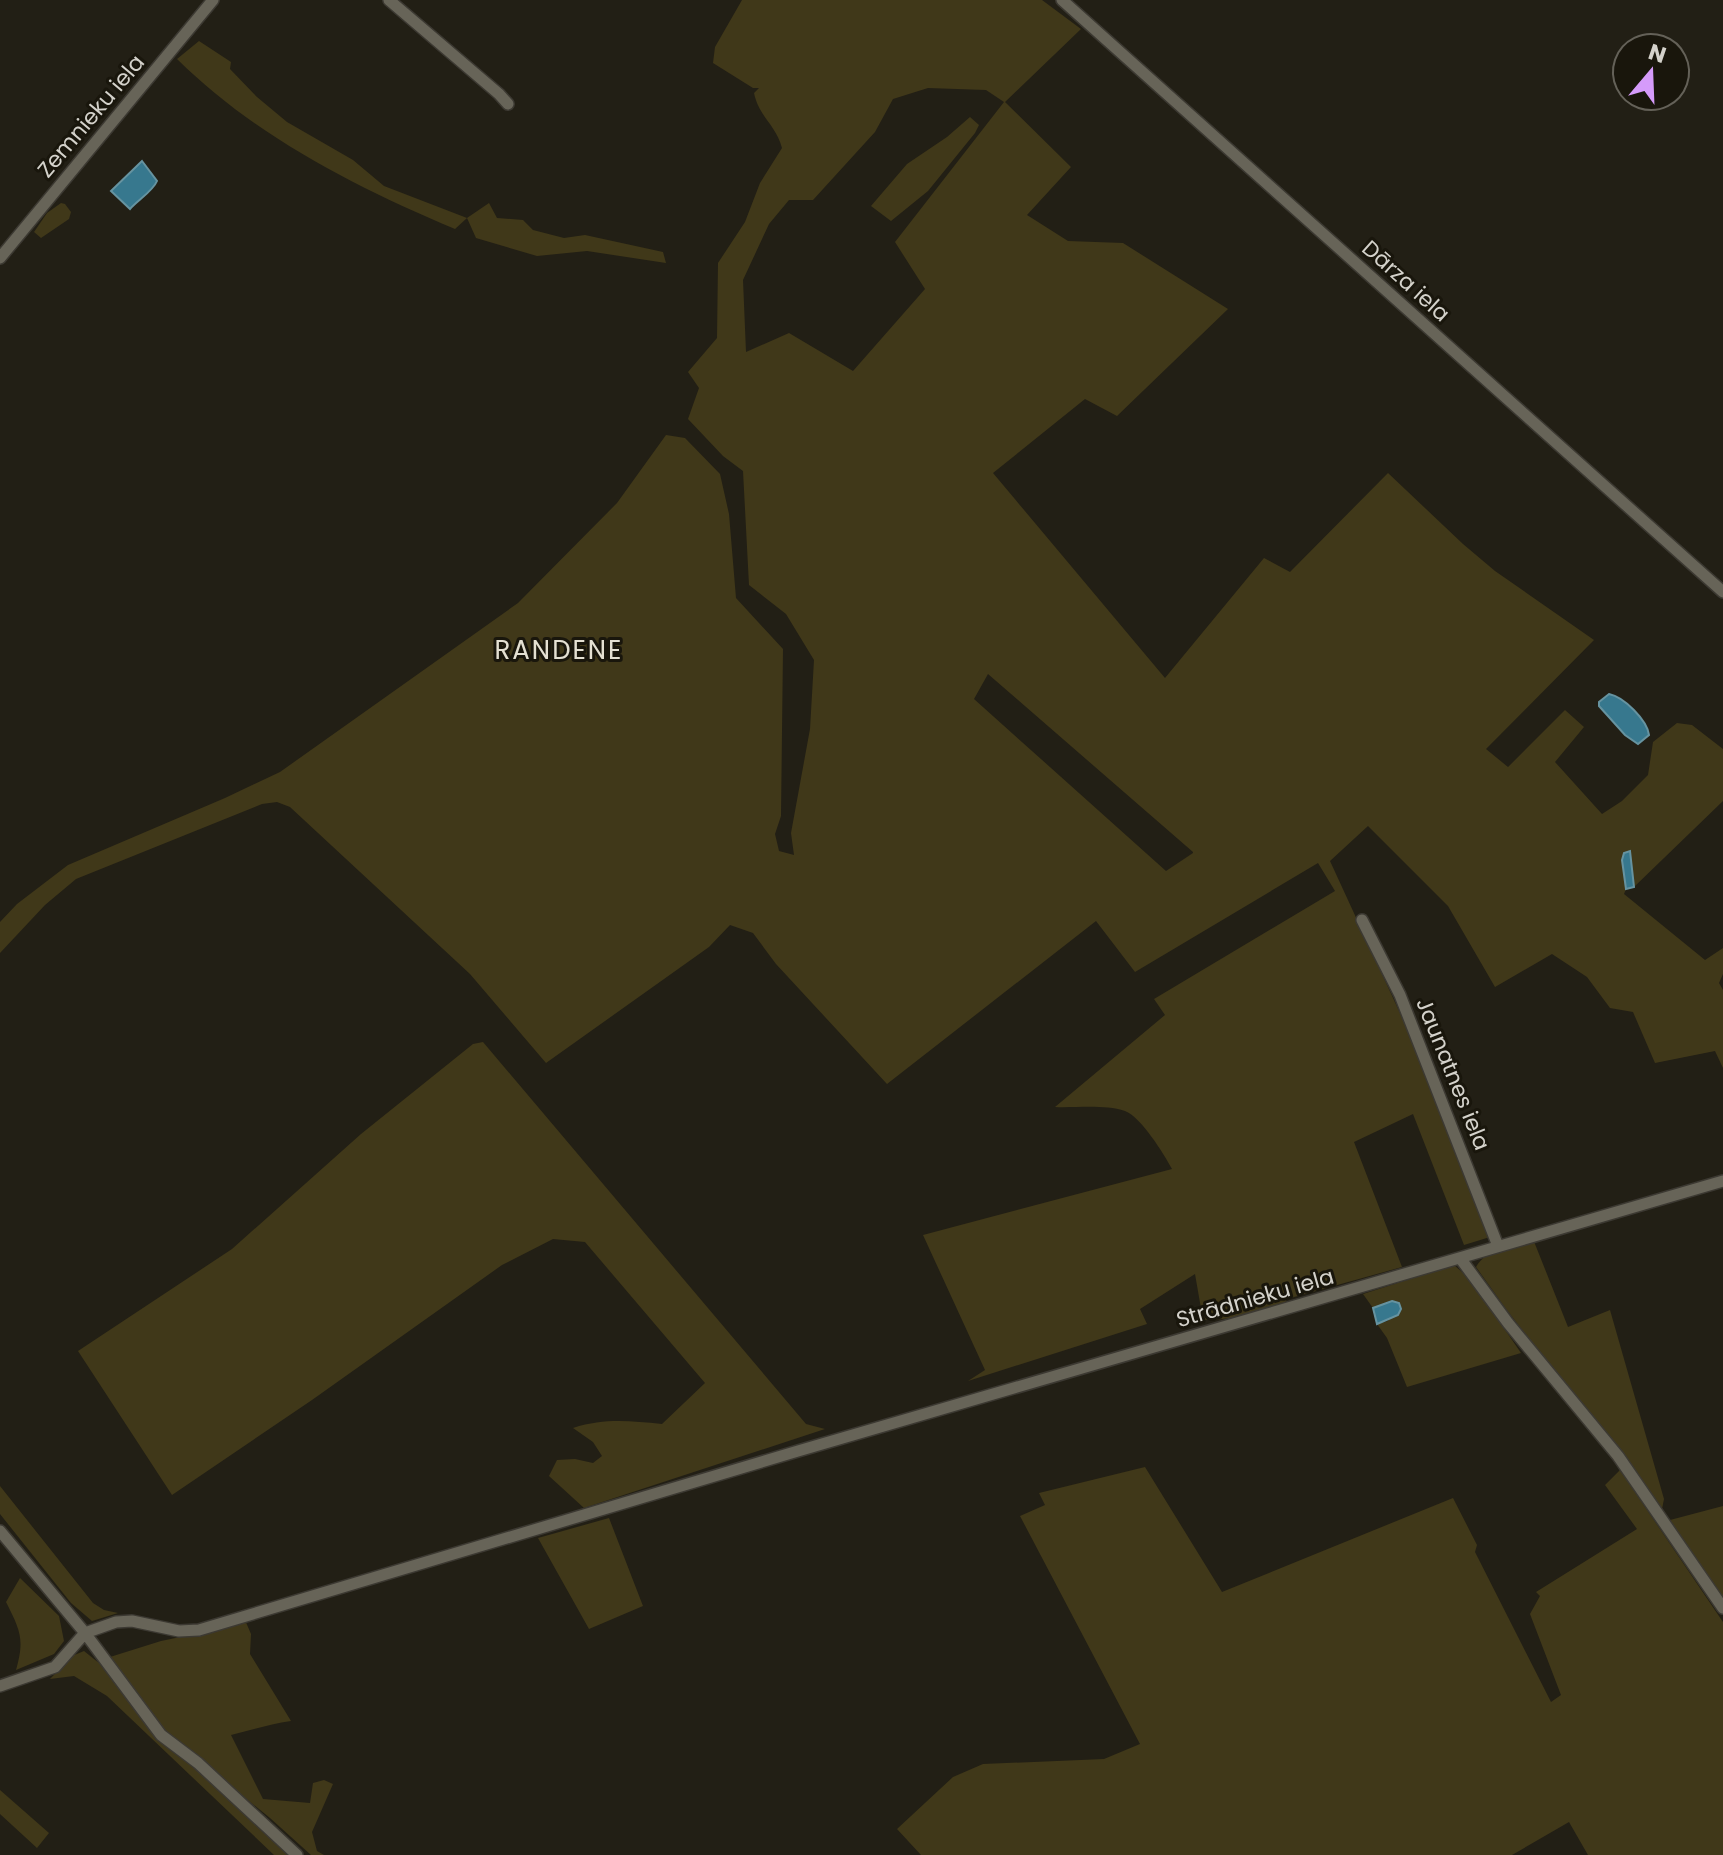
<svg xmlns="http://www.w3.org/2000/svg" width="1723" height="1855" font-family="Poppins,sans-serif">
<rect width="100%" height="100%" fill="#221f15"/>
<!-- green -->
<path fill="#403819" fill-rule="evenodd" d="M 742,0 L 1042,0 L 1081,29 L 1005,102 L 1071,167 L 1027,215 L 1068,241 L 1123,243 L 1228,309 L 1117,416 L 1085,399 L 993,473 L 1165,678 L 1264,558 L 1290,572 L 1388,473 L 1463,544 L 1495,571 L 1594,640 L 1486,749 L 1508,767 L 1565,710 L 1584,727 L 1555,762 L 1602,814 L 1622,801 L 1648,775 L 1653,742 L 1677,723 L 1692,725 L 1723,749 L 1723,801 L 1634,887 L 1630,851 L 1622,860 L 1626,889 L 1624,894 L 1705,960 L 1723,948 L 1723,974 L 1719,983 L 1723,990 L 1723,1068 L 1715,1051 L 1655,1063 L 1633,1012 L 1610,1008 L 1587,977 L 1552,954 L 1495,987 L 1448,906 L 1368,826 L 1330,861 L 1411,1037 L 1490,1237 L 1464,1245 L 1413,1114 L 1354,1142 L 1402,1267 L 1287,1299 L 1284,1305 C 1259,1314 1230,1320 1203,1320 L 1195,1274 L 1140,1309 L 1147,1324 L 968,1381 L 985,1370 L 923,1235 L 1172,1169 C 1164,1154 1141,1117 1125,1111 C 1104,1104 1076,1108 1055,1107 L 1165,1015 L 1154,999 L 1335,891 L 1318,863 L 1135,972 L 1096,921 L 887,1084 L 776,964 L 753,933 L 730,925 L 709,947 L 546,1063 L 470,974 L 290,807 L 277,802 L 262,804 L 76,879 L 45,905 L 0,953 L 0,922 L 17,904 L 68,865 L 225,798 L 280,772 L 518,603 L 617,503 L 666,435 L 685,438 L 720,474 L 729,514 L 736,598 L 783,649 L 781,816 L 775,834 L 779,851 L 794,855 L 791,833 L 810,729 L 814,660 L 786,614 L 749,585 L 743,471 L 723,456 L 688,419 L 699,388 L 688,372 L 717,338 L 718,263 L 745,222 L 760,183 L 782,148 C 776,125 759,117 754,93 L 759,88 L 753,88 L 713,63 L 715,47 ZM 928,88 L 986,90 L 1004,102 L 895,242 L 925,289 L 853,371 L 789,333 L 746,352 L 743,280 L 769,224 L 789,200 L 813,200 L 875,132 L 893,99 ZM 988,674 L 1193,852 L 1193,853 L 1166,871 L 974,699 Z
M 199,41 L 231,62 L 230,69 L 257,97 L 287,122 L 353,160 L 384,186 L 467,218 L 489,203 L 497,218 L 523,220 L 533,230 L 564,238 L 585,235 L 663,252 L 666,263 L 587,251 L 537,256 L 476,238 L 467,218 L 455,229 C 355,187 255,136 177,59 Z
M 970,117 L 979,125 L 975,133 L 928,191 L 891,221 L 871,206 L 907,164 L 947,137 Z
M 61,203 L 65,204 L 71,212 L 69,219 L 41,238 L 34,232 L 47,213 Z
M 483,1042 L 806,1424 L 825,1429 L 584,1508 L 549,1476 L 557,1460 L 575,1459 L 593,1463 L 602,1456 L 593,1442 L 573,1428 C 605,1418 629,1421 662,1424 L 705,1383 L 585,1242 L 553,1239 L 502,1265 L 312,1400 L 172,1495 L 78,1351 L 232,1249 L 361,1134 L 473,1044 Z
M 1533,1239 L 1568,1327 L 1610,1310 L 1664,1499 L 1662,1509 L 1506,1309 L 1476,1267 C 1487,1248 1513,1245 1533,1239 Z
M 1454,1265 L 1471,1280 L 1521,1353 L 1407,1387 L 1387,1338 L 1377,1324 L 1388,1321 L 1392,1301 L 1373,1308 L 1363,1294 Z
M 1145,1467 L 1222,1592 L 1453,1498 L 1477,1545 L 1475,1552 L 1551,1702 L 1561,1695 L 1530,1614 L 1540,1596 L 1536,1592 L 1637,1529 L 1605,1485 L 1620,1470 L 1723,1622 L 1723,1855 L 1588,1855 L 1569,1822 L 1512,1855 L 921,1855 L 897,1829 L 953,1777 L 983,1764 L 1104,1759 L 1140,1744 L 1020,1516 L 1045,1505 L 1039,1493 Z
M 0,1486 L 93,1603 L 104,1610 L 118,1613 L 92,1621 L 71,1603 L 0,1514 Z
M 1723,1506 L 1723,1600 L 1670,1520 Z
M 609,1518 L 643,1606 L 589,1629 L 538,1538 Z
M 20,1578 L 59,1616 L 64,1641 L 54,1654 L 16,1670 C 25,1639 20,1630 6,1602 Z
M 245,1620 L 251,1634 L 250,1654 L 291,1721 C 270,1724 251,1730 231,1735 L 263,1799 L 310,1803 L 313,1783 L 324,1780 L 333,1784 L 312,1832 L 317,1851 L 324,1855 L 311,1855 L 270,1818 L 166,1734 L 110,1657 L 161,1641 L 224,1628 Z
M 84,1651 L 99,1663 L 148,1727 L 260,1827 L 287,1855 L 274,1855 L 107,1696 L 74,1676 L 50,1679 L 72,1656 Z
M 0,1790 L 49,1833 L 37,1848 L 0,1814 Z"/>
<!-- water -->
<path fill="#37788e" stroke="#6693a0" stroke-width="2" d="M 142,161 L 157,181 C 153,191 138,200 130,209 L 111,191 Z
M 1609,694 C 1624,697 1647,720 1649,735 L 1638,744 L 1625,735 L 1599,706 L 1599,702 Z
M 1630,851 L 1634,887 L 1626,889 L 1622,860 L 1624,853 Z
M 1392,1301 L 1399,1303 L 1401,1309 L 1398,1315 L 1377,1324 L 1373,1308 Z"/>
<g fill="none" stroke-linecap="round" stroke-linejoin="round">
<!-- minor casing -->
<g stroke="#3c3932" stroke-width="14">
<path id="minor" d="M 389,0 L 499,94 L 508,104
M 1062,0 L 1723,592
M 0,258 L 213,0
M 1362,920 L 1400,995 L 1498,1246
M 1460,1258 L 1508,1323 L 1618,1456 L 1723,1608
M 0,1531 L 85,1633 L 161,1735 L 198,1763 L 297,1855
M 0,1686 L 55,1667 L 85,1633 L 116,1622 L 132,1621 L 179,1631 L 199,1630 L 798,1451 L 1723,1181"/>
</g>
<!-- minor -->
<use href="#minor" stroke="#676458" stroke-width="11"/>
</g>
<g text-anchor="middle" dominant-baseline="central" stroke-width="6" stroke-linejoin="round" paint-order="stroke">
<!-- street labels -->
<g font-size="22" fill="#d4d2cb" stroke="#19160c">
<text transform="translate(91 116) rotate(-50)">Zemnieku iela</text>
<text transform="translate(1406 281) rotate(42)">Dārza iela</text>
<text transform="translate(1453 1074) rotate(68)">Jaunatnes iela</text>
<text transform="translate(1255 1298) rotate(-16)">Strādnieku iela</text>
</g>
<!-- quarter labels -->
<g font-size="26" letter-spacing="2" fill="#e4e0d2" stroke="#19160c">
<text x="559" y="650">RANDENE</text>
</g>
</g>
<!-- north arrow -->
<g transform="translate(1651 72) rotate(19)"><circle r="38" fill="#19160c" stroke="#646158" stroke-width="2"/>
<path d="M0-6L14 30L0 20L-14 30Z" fill="#d59bfa"/>
<text y="-12" font-size="22" font-weight="bold" text-anchor="middle" fill="#d4d2cb">N</text>
</g>
</svg>
